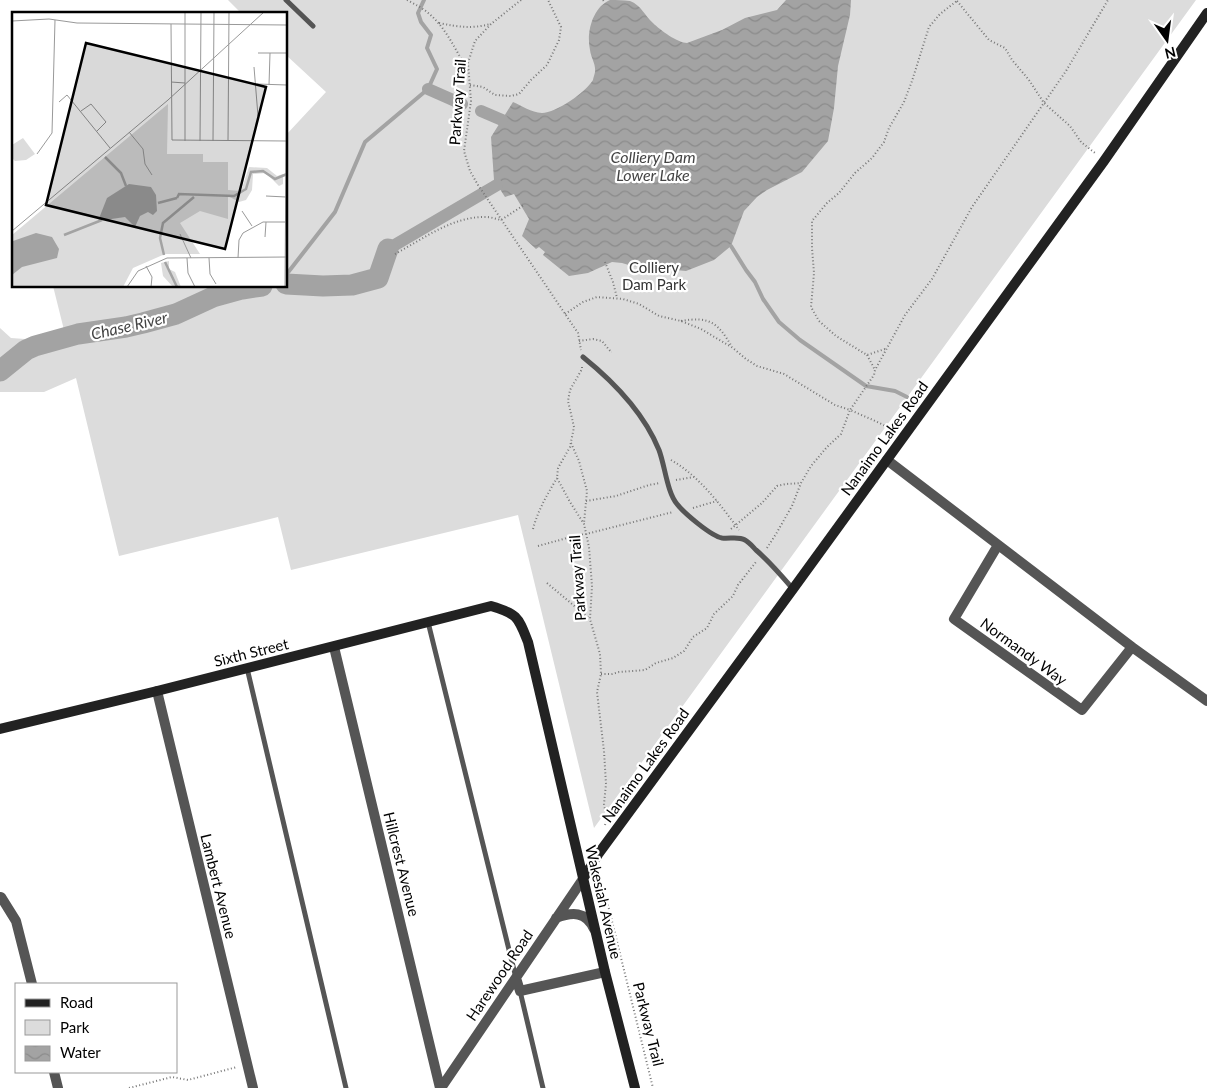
<svg xmlns="http://www.w3.org/2000/svg" width="1207" height="1088" font-family="Lato,sans-serif">
<defs>
<pattern id="water-waves" width="16" height="10" patternUnits="userSpaceOnUse" patternTransform="scale(1.25)"><rect width="16" height="10" fill="#a3a3a3"/><path d="M0 5q4-4 8 0t8 0" fill="none" stroke="#8b8b8b"/></pattern>
</defs>
<rect width="100%" height="100%" fill="#fff"/>
<!-- green -->
<path fill="#dcdcdc" d="M 228,0 L 1196,0 L 594,828 L 518,515 L 291,570 L 278,517 L 119,556 L 76,378 L 44,392 L 0,392 L 0,328 L 11,338 L 67,342 L 53,286 L 286,286 L 286,135 L 326,92 L 286,55 L 286,14 L 242,14 Z"/>
<!-- water -->
<path fill="url(#water-waves)" d="M 610,0 C 617,0 624,0 630,1 C 641,5 645,16 653,23 C 660,30 678,43 687,43 L 722,30 L 745,18 L 777,10 L 786,0 L 851,0 L 850,15 L 838,66 L 834,108 L 828,141 L 802,172 L 767,190 L 757,197 L 744,211 L 731,246 L 714,260 L 686,271 L 632,266 L 622,263 L 612,262 L 588,273 L 569,276 L 543,255 L 545,252 L 539,247 L 536,249 L 522,236 L 529,219 L 514,194 L 505,197 L 494,180 L 491,137 L 513,102 C 522,106 531,112 542,113 C 556,113 586,92 593,80 C 593,79 595,73 595,72 C 596,64 591,58 590,50 C 586,32 593,7 610,0 Z"/>
<g fill="none" stroke-linecap="round" stroke-linejoin="round">
<!-- stream -->
<path stroke="#a3a3a3" stroke-width="4" d="M 731,246 L 746,270 L 755,282 L 763,299 L 779,322 L 800,340 L 866,386 L 895,391 L 907,397
M 286,275 L 335,212 L 365,142 L 428,89 L 437,69 L 427,48 L 431,35 L 421,22 L 418,13 L 424,0"/>
<!-- canal -->
<path stroke="#a3a3a3" stroke-width="12" d="M 428,89 L 462,104
M 481,111 L 502,120
M 388,249 L 497,185"/>
<!-- river -->
<path stroke="#a3a3a3" stroke-width="21" d="M 286,284 L 323,286 L 352,285 L 378,278 L 388,249
M 0,371 L 26,350 L 35,346 L 78,334 L 126,327 L 143,323 L 176,314 L 213,297 L 242,289 L 262,286"/>
<!-- path -->
<path stroke="#777" stroke-width="2" stroke-dasharray="1 2.5" stroke-linecap="butt" d="M 407,0 C 414,4 421,7 427,12 C 446,27 456,51 468,71
M 521,0 L 491,24 L 475,41 L 468,63 L 471,101 L 464,151 L 470,171 L 478,185 L 578,333 L 581,350
M 603,0 L 605,2
M 957,1 L 989,40 L 1005,48 L 1012,60 L 1029,80 L 1044,103 L 1070,126 L 1081,142 L 1095,153
M 439,23 C 459,27 470,29 491,24
M 470,85 L 483,87 L 495,95 L 511,96 L 519,94 L 531,80 L 547,65 L 559,40 L 561,27 L 548,0
M 395,254 C 423,239 453,216 486,217 C 491,217 496,219 501,220 L 524,205
M 605,262 L 613,282 L 617,298
M 565,314 L 583,302 L 597,297 L 623,299 L 639,304 L 659,316 L 681,321 L 701,329 L 733,348 L 746,359 L 757,366 L 784,374 L 835,405 L 850,410 L 874,375 L 875,370 L 905,315 L 932,279 L 972,207 L 1066,71 L 1108,0
M 681,321 C 710,316 718,323 732,347
M 579,341 L 593,339 L 602,341 L 611,352 L 612,352
M 885,349 L 867,355 L 836,336 L 819,321 L 811,307 L 814,273 L 812,248 L 812,221 L 827,203 L 839,193 L 855,173 L 872,158 L 884,142 L 889,128 L 904,102 L 912,81 L 929,27 L 940,14 L 958,0
M 867,355 L 875,370
M 582,367 L 582,369 L 570,390 L 568,401 L 574,427 L 570,447 L 558,468 L 557,478 L 570,502 L 584,524 L 589,547 L 592,586 L 590,619 L 600,654 L 601,674 L 597,692 L 604,751 L 606,784 L 604,804 L 607,820 L 605,825
M 571,443 L 579,461 L 587,491 L 584,523
M 671,460 C 699,476 720,504 739,530
M 676,480 L 694,477
M 586,501 L 616,496 L 649,485 L 660,483
M 693,508 L 717,501
M 533,529 C 538,510 547,495 557,478
M 731,529 L 762,503 L 777,486 L 786,484 L 801,483
M 538,546 L 578,535 L 586,534 L 673,512
M 767,548 L 776,534 L 792,506 L 801,483 L 811,466 L 827,447 L 841,434 L 850,410 L 873,420 L 896,431
M 547,583 L 590,619
M 601,674 L 612,674 L 619,672 L 645,670 L 656,663 L 673,658 L 684,651 L 693,637 L 707,628 L 714,614 L 733,596 L 738,585 L 756,562
M 597,879 L 606,897 L 609,909 L 653,1088
M 129,1088 L 172,1077 L 188,1080 L 237,1067"/>
<!-- lane -->
<path stroke="#555" stroke-width="5" d="M 286,0 L 313,26
M 583,357 C 614,382 644,413 659,450 C 665,466 667,492 677,504 C 684,513 711,536 722,538 C 730,539 738,536 745,540 C 749,542 753,547 756,550 C 770,562 781,575 793,589
M 428,622 L 516,978
M 247,668 L 346,1088
M 520,991 L 543,1088"/>
<!-- street -->
<path stroke="#555" stroke-width="10" d="M 887,460 L 1132,647 L 1207,701
M 998,545 L 954,619 L 1082,710 L 1132,647
M 334,647 L 440,1088
M 157,691 L 253,1088
M 1,897 L 16,921 L 32,984
M 556,918 C 572,912 586,911 594,929
M 516,978 L 520,991 L 605,972
M 54,1072 L 58,1088
M 441,1088 L 583,879"/>
<!-- secondary -->
<path stroke="#222" stroke-width="10" d="M 0,729 L 157,691 L 491,606 C 518,614 518,617 528,642 L 605,972 L 635,1088
M 583,879 L 599,853 L 793,589 L 1104,161 L 1207,13"/>
</g>
<g text-anchor="middle" dominant-baseline="central" stroke-width="4.5" stroke-linejoin="round" paint-order="stroke">
<!-- street labels -->
<g font-size="15" fill="#000" stroke="#fff">
<text transform="translate(457 102) rotate(-86)">Parkway Trail</text>
<text transform="translate(884 438) rotate(-54)">Nanaimo Lakes Road</text>
<text transform="translate(577 578) rotate(-94)">Parkway Trail</text>
<text transform="translate(1024 651) rotate(36)">Normandy Way</text>
<text transform="translate(251 652) rotate(-14)">Sixth Street</text>
<text transform="translate(645 765) rotate(-54)">Nanaimo Lakes Road</text>
<text transform="translate(402 864) rotate(76)">Hillcrest Avenue</text>
<text transform="translate(219 886) rotate(76)">Lambert Avenue</text>
<text transform="translate(604 902) rotate(77)">Wakesiah Avenue</text>
<text transform="translate(499 975) rotate(-56)">Harewood Road</text>
<text transform="translate(649 1024) rotate(76)">Parkway Trail</text>
</g>
<!-- park labels -->
<g font-size="15" fill="#333" stroke="#fff">
<text x="654" y="267">Colliery<tspan x="654" dy="17">Dam Park</tspan></text>
</g>
<!-- water labels -->
<g font-size="16" font-style="italic" fill="#444" stroke="#fff">
<text x="653" y="156">Colliery Dam<tspan x="653" dy="18">Lower Lake</tspan></text>
<text transform="translate(129 325) rotate(-13)">Chase River</text>
</g>
</g>
<!-- overview -->
<g transform="translate(12 12)">
<rect width="275" height="275" fill="#fff"/>
<path d="M 156,92 L 155,142 L 191,142 L 191,150 L 216,150 L 216,178 L 229,179 L 237,155 L 255,156 L 265,164 L 271,162 L 271,172 L 267,174 L 254,161 L 241,162 L 240,178 L 234,188 L 227,190 L 216,184 L 216,207 L 188,199 L 168,211 L 188,242 L 153,242 L 121,256 L 111,275 L 0,275 L 0,223 ZM 11,126 L 23,142 L 14,148 L 3,149 L 0,146 L 0,133 ZM 157,249 L 157,257 L 163,260 L 169,275 L 161,275 L 151,264 L 149,251 Z" fill="#dcdcdc"/>
<path d="M 117,172 L 139,175 L 144,183 L 145,199 L 141,203 L 136,200 L 128,204 L 123,215 L 113,205 L 86,209 L 95,186 ZM 24,221 L 40,225 L 47,237 L 45,246 L 10,255 L 0,263 L 1,229 Z" fill="#a3a3a3"/>
<path fill="none" stroke="#a3a3a3" stroke-width="2.5" d="M 93,145 L 109,161 L 114,174M 165,186 L 167,182 L 222,184 L 234,177 L 239,160 L 251,159 L 263,167 L 275,162M 146,191 L 165,186M 52,223 L 90,208M 152,243 L 148,226 L 151,211 L 182,185M 153,250 L 165,275"/>
<path fill="none" stroke="#999" stroke-width="1" d="M 0,9 L 37,7 L 65,11 L 275,13M 159,12 L 160,128 L 274,129M 246,41 L 275,41M 242,55 L 246,104M 159,70 L 173,71 L 173,129M 173,71 L 173,0M 245,72 L 275,73M 257,73 L 258,41M 47,90 L 55,83 L 98,136M 69,99 L 79,92 L 94,110 L 85,119M 117,120 L 131,137 L 133,152 L 140,163M 188,129 L 189,0M 201,129 L 202,0M 216,129 L 217,0M 25,142 L 40,121 L 43,8M 254,184 L 274,185M 230,199 L 240,214M 0,219 L 156,88 L 252,0M 168,222 L 179,246M 253,225 L 254,210M 175,246 L 176,261 L 183,275M 197,246 L 198,262 L 204,272M 226,246 L 227,228 L 231,221 L 251,210 L 275,210M 134,254 L 140,265 L 139,275M 115,275 L 126,259 L 155,246 L 275,245M 273,275 L 275,12"/>
<path fill="#000" fill-opacity="0.15" stroke="#000" stroke-width="2.5" d="M 74,31 L 254,75 L 213,237 L 34,193 Z"/>
<rect width="275" height="275" fill="none" stroke="#000" stroke-width="2.5"/>
</g>
<!-- legend -->
<rect x="15" y="983" width="162" height="90" fill="#ffffff" stroke="#999999"/>
<rect x="25" y="999" width="25" height="8" fill="#222222" stroke="#999999"/>
<text x="60" y="1008" font-size="15" fill="#000000">Road</text>
<rect x="25" y="1020" width="25" height="15" fill="#dcdcdc" stroke="#999999"/>
<text x="60" y="1033" font-size="15" fill="#000000">Park</text>
<rect x="25" y="1046" width="25" height="15" fill="url(#water-waves)" stroke="#999999"/>
<text x="60" y="1058" font-size="15" fill="#000000">Water</text>
<!-- north arrow -->
<g transform="translate(1167 40) rotate(166)" stroke="#ffffff" stroke-width="4" paint-order="stroke">
<path d="M0-4L9 19L0 12L-9 19Z" fill="#000000"/>
<text y="-8" font-size="14" font-weight="bold" text-anchor="middle" fill="#000000">N</text>
</g>
</svg>
